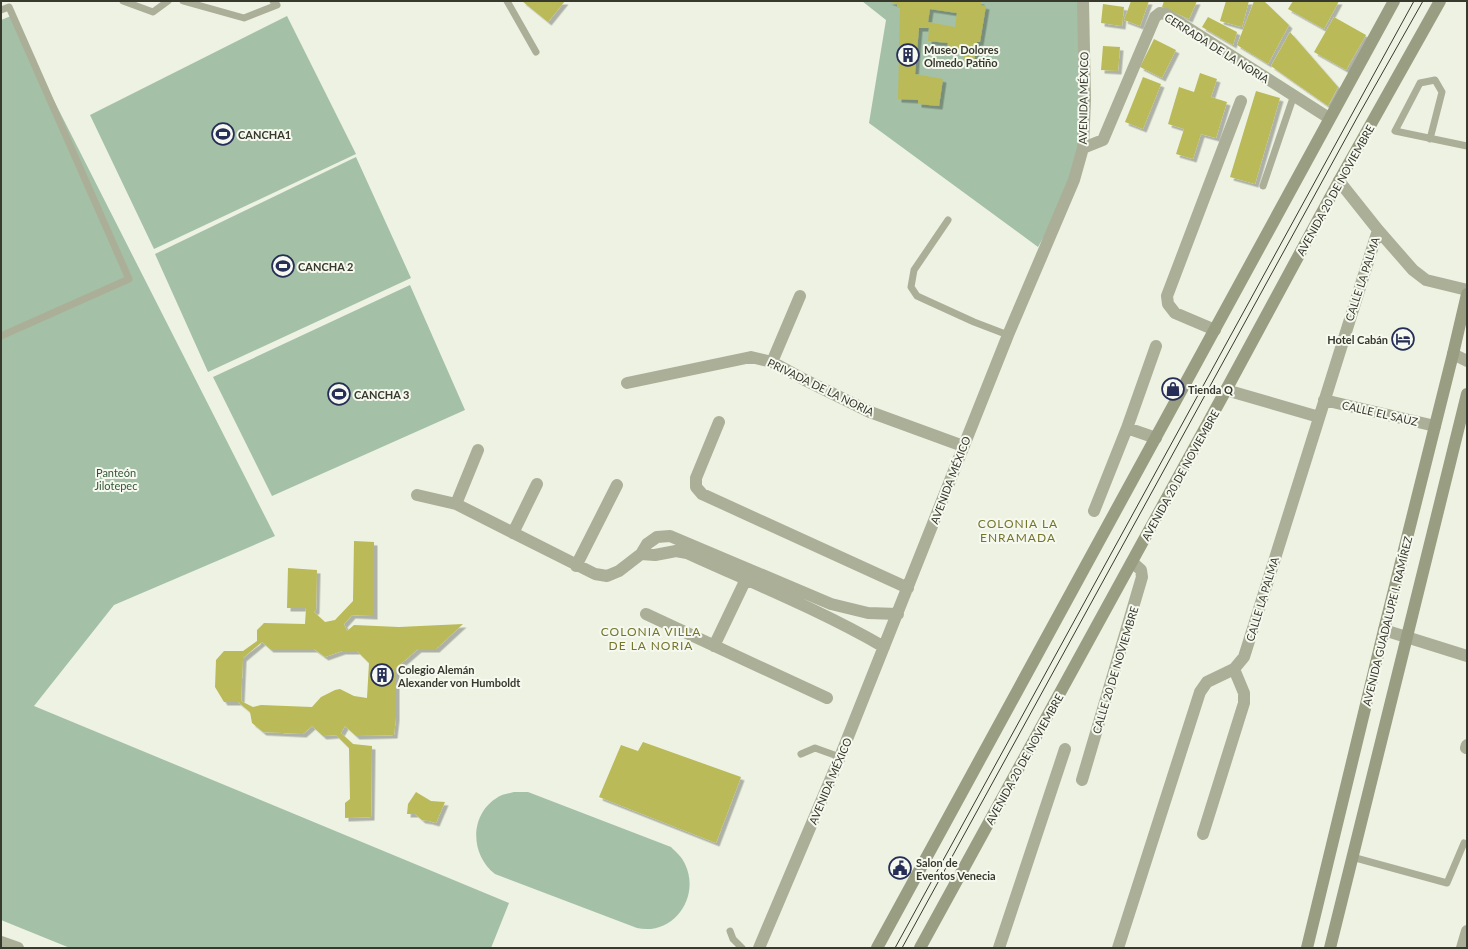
<svg xmlns="http://www.w3.org/2000/svg" width="1468" height="949" font-family="Lato,sans-serif">
<defs>
<filter id="shadow"><feDropShadow dx="3.5" dy="3.5" stdDeviation="0" flood-color="#0004"/></filter>
</defs>
<rect width="100%" height="100%" fill="#edf2e3"/>
<!-- green -->
<path fill="#a4c0a7" d="M 862,1 L 1084,1 L 1084,136 L 1076,180 L 1038,247 L 869,123 L 886,20 Z
M 11,16 L 275,536 L 114,605 L 34,706 L 509,903 L 491,948 L 70,948 L 1,920 L 1,20 Z
M 287,16 L 356,154 L 154,249 L 90,115 Z
M 356,157 L 411,278 L 208,372 L 155,254 Z
M 410,285 L 465,410 L 272,496 L 213,377 Z
M 514,792 L 528,792 L 671,847 C 676,852 682,857 685,864 C 701,897 673,936 637,928 L 495,874 C 468,853 470,810 502,795 C 505,794 510,793 514,792 Z"/>
<!-- building -->
<path fill="#baba59" fill-rule="evenodd" filter="url(#shadow)" d="M 522,1 L 565,1 L 548,22 Z
M 888,1 L 981,1 L 981,5 L 986,6 L 980,42 L 977,42 L 974,62 L 963,60 L 964,50 L 947,48 L 948,43 L 928,41 L 929,28 L 919,28 L 915,74 L 943,79 L 939,106 L 918,104 L 918,100 L 898,99 L 900,8 L 897,8 L 897,4 ZM 930,9 L 957,13 L 955,27 L 928,22 Z
M 1131,1 L 1149,1 L 1140,26 L 1124,20 Z
M 1164,1 L 1197,1 L 1189,19 L 1162,7 Z
M 1226,1 L 1249,1 L 1242,27 L 1220,21 Z
M 1254,1 L 1264,1 L 1289,25 L 1268,64 L 1237,45 Z
M 1293,1 L 1339,1 L 1324,29 L 1288,9 Z
M 1103,4 L 1124,7 L 1122,26 L 1101,23 Z
M 1208,17 L 1237,32 L 1233,45 L 1202,27 Z
M 1334,17 L 1366,35 L 1346,70 L 1314,52 Z
M 1290,32 L 1338,87 L 1328,106 L 1271,66 Z
M 1154,39 L 1176,50 L 1162,78 L 1140,67 Z
M 1103,46 L 1120,47 L 1118,71 L 1101,70 Z
M 1200,73 L 1217,79 L 1211,97 L 1227,102 L 1216,138 L 1201,134 L 1193,159 L 1176,154 L 1184,129 L 1168,124 L 1179,87 L 1194,92 Z
M 1143,77 L 1161,84 L 1143,129 L 1125,122 Z
M 1256,91 L 1280,98 L 1255,184 L 1230,177 Z
M 354,541 L 374,542 L 374,616 L 352,615 L 344,624 L 347,631 L 354,625 L 399,627 L 463,624 L 436,649 L 418,649 L 396,668 L 396,717 L 394,735 L 356,736 L 345,726 L 341,733 L 353,744 L 372,746 L 371,817 L 345,818 L 345,803 L 350,799 L 349,748 L 336,735 L 323,736 L 312,726 L 303,734 L 263,732 L 252,723 L 250,712 L 238,702 L 224,702 L 215,687 L 216,660 L 224,651 L 243,651 L 257,641 L 257,630 L 264,623 L 305,624 L 306,608 L 287,608 L 288,568 L 317,570 L 316,610 L 314,612 L 325,622 L 335,620 L 353,601 ZM 262,642 L 270,649 L 314,649 L 325,657 L 342,651 L 357,651 L 369,663 L 367,698 L 354,696 L 340,689 L 335,690 L 321,697 L 312,707 L 261,705 L 253,707 L 241,701 L 243,658 Z
M 643,742 L 741,777 L 716,843 L 599,797 L 621,745 L 638,751 Z
M 416,792 L 431,801 L 445,802 L 436,823 L 429,821 L 422,820 L 415,814 L 407,814 L 408,804 Z"/>
<g fill="none" stroke-linecap="round" stroke-linejoin="round">
<!-- lane -->
<path stroke="#abaf98" stroke-width="7" d="M 123,1 L 153,12 L 168,1
M 183,1 L 244,18 L 277,5 L 273,1
M 507,1 L 536,52
M 1,10 L 9,7 L 129,279 L 1,336
M 1430,139 L 1442,92 L 1435,80 L 1420,83 L 1395,131 L 1467,146
M 1263,186 L 1294,95
M 948,220 L 914,270 L 911,287 L 917,296 L 974,322 L 1008,335
M 801,754 L 815,748 L 840,757
M 1352,857 L 1447,883 L 1464,843
M 730,931 L 733,939 L 742,948"/>
<!-- street -->
<path stroke="#abaf98" stroke-width="12" d="M 1083,148 L 1103,140 L 1155,17 L 1160,13 L 1166,14 L 1329,118
M 1339,181 L 1378,230 L 1413,270 L 1426,280 L 1467,290
M 1215,330 L 1175,313 L 1168,304 L 1167,296 L 1241,101
M 1453,354 L 1467,361
M 772,362 L 800,296
M 627,383 L 751,357 L 772,362 L 805,380 L 870,412 L 963,446
M 1226,390 L 1319,417
M 1324,400 L 1435,426
M 719,422 L 696,478 L 696,487 L 702,494 L 908,588
M 1156,438 L 1127,428 L 1156,346
M 417,495 L 456,504 L 595,574 L 607,576 L 619,571 L 641,554 L 647,544 L 657,537 L 670,536 L 831,604 L 868,613 L 898,614
M 456,504 L 478,450
M 1094,511 L 1127,428
M 513,533 L 537,484
M 641,554 L 655,555 L 676,551 L 687,553 C 753,583 822,611 884,647
M 576,566 L 617,485
M 646,614 L 827,698
M 1384,630 L 1467,656
M 714,646 L 746,579
M 1466,748 L 1467,745
M 1082,780 L 1142,577 L 1141,570 L 1132,562
M 1203,834 L 1244,703 L 1244,693 L 1234,669
M 1,942 L 18,948
M 759,948 L 840,757 L 1008,335 L 1074,180 L 1083,148 L 1085,99 L 1083,1
M 999,948 L 1065,749
M 1118,948 L 1200,692 L 1207,682 L 1234,669 L 1244,657 L 1378,230
M 1462,948 L 1467,931"/>
<!-- secondary -->
<path stroke="#999d81" stroke-width="12" d="M 877,948 L 1394,1
M 920,948 L 1226,390 L 1339,181 L 1440,1
M 1307,948 L 1384,630 L 1453,354 L 1467,294
M 1330,948 L 1467,394"/>
<!-- tram -->
<path stroke="#38392d" stroke-width="1" d="M 895,948 L 1414,1
M 902,948 L 1358,116 L 1423,1"/>
</g>
<!-- icons -->
<defs>
<g id="building-ring" transform="scale(1.15)"><circle r="9.5" fill="#f6f9ef" stroke="#262e57" stroke-width="1.5"/><path d="M-4-6H4V6H1V3H-1V6H-4ZM-2.5-4.3h1.7v1.8h-1.7ZM.8-4.3h1.7v1.8H.8ZM-2.5-1h1.7V.8h-1.7ZM.8-1h1.7V.8H.8Z" fill="#262e57"/></g>
<g id="stadium-ring" transform="scale(1.15)"><circle r="9.5" fill="#f6f9ef" stroke="#262e57" stroke-width="1.5"/><path d="M0-5a6.5 5 0 1 0 0 10a6.5 5 0 1 0 0-10ZM-3.5-1.8h7v3.6h-7Z" fill="#262e57"/></g>
<g id="hotel-ring" transform="scale(1.15)"><circle r="9.5" fill="#f6f9ef" stroke="#262e57" stroke-width="1.5"/><path d="M-6-4.5h1.5V1H6V5H4.5V3h-9V5H-6ZM-4 0a1.8 1.8 0 1 1 3.6 0ZM.5 0V-2.5h3Q6-2.5 6 0Z" fill="#262e57"/></g>
<g id="shop-ring" transform="scale(1.15)"><circle r="9.5" fill="#f6f9ef" stroke="#262e57" stroke-width="1.5"/><path d="M-5-2.5h2.3a2.7 3.5 0 0 1 5.4 0H5L5.5 6h-11ZM-1.5-2.5h3a1.5 2.3 0 0 0-3 0Z" fill="#262e57"/></g>
<g id="civic-ring" transform="scale(1.15)"><circle r="9.5" fill="#f6f9ef" stroke="#262e57" stroke-width="1.5"/><path d="M-.6-6.5H3V-4.5H.6V-3L4-1V1h2V6H-6V1h2V-1L-.6-3ZM-1.2 2.5V6h2.4V2.5Z" fill="#262e57"/></g>
</defs>
<g fill-rule="evenodd">
<use href="#building-ring" x="908" y="55"/>
<use href="#stadium-ring" x="223" y="134"/>
<use href="#stadium-ring" x="283" y="266"/>
<use href="#hotel-ring" x="1403" y="339"/>
<use href="#shop-ring" x="1173" y="389"/>
<use href="#stadium-ring" x="339" y="394"/>
<use href="#building-ring" x="382" y="675"/>
<use href="#civic-ring" x="900" y="868"/>
</g>
<g text-anchor="middle" dominant-baseline="central" stroke-width="4" stroke-linejoin="round" paint-order="stroke">
<!-- street labels -->
<g font-size="11" fill="#38392d" stroke="#f6f9ef">
<text transform="translate(1217 48) rotate(32)">CERRADA DE LA NORIA</text>
<text transform="translate(1083 98) rotate(-89)">AVENIDA MÉXICO</text>
<text transform="translate(1335 190) rotate(-61)">AVENIDA 20 DE NOVIEMBRE</text>
<text transform="translate(1362 279) rotate(-72)">CALLE LA PALMA</text>
<text transform="translate(821 387) rotate(26)">PRIVADA DE LA NORIA</text>
<text transform="translate(1380 413) rotate(13)">CALLE EL SAUZ</text>
<text transform="translate(1180 475) rotate(-61)">AVENIDA 20 DE NOVIEMBRE</text>
<text transform="translate(950 480) rotate(-69)">AVENIDA MÉXICO</text>
<text transform="translate(1262 599) rotate(-73)">CALLE LA PALMA</text>
<text transform="translate(1387 621) rotate(-76)">AVENIDA GUADALUPE I. RAMÍREZ</text>
<text transform="translate(1115 670) rotate(-73)">CALLE 20 DE NOVIEMBRE</text>
<text transform="translate(1024 759) rotate(-61)">AVENIDA 20 DE NOVIEMBRE</text>
<text transform="translate(830 781) rotate(-67)">AVENIDA MÉXICO</text>
</g>
<!-- poi labels -->
<g font-size="11" font-weight="bold" fill="#38392d" stroke="#f6f9ef" text-anchor="start">
<text x="924" y="49">Museo Dolores<tspan x="924" dy="13">Olmedo Patiño</tspan></text>
<text x="238" y="134">CANCHA1</text>
<text x="298" y="266">CANCHA 2</text>
<text x="1388" y="339" text-anchor="end">Hotel Cabán</text>
<text x="1188" y="389">Tienda Q</text>
<text x="354" y="394">CANCHA 3</text>
<text x="398" y="669">Colegio Alemán<tspan x="398" dy="13">Alexander von Humboldt</tspan></text>
<text x="916" y="862">Salon de<tspan x="916" dy="13">Eventos Venecia</tspan></text>
</g>
<!-- park labels -->
<g font-size="11" fill="#335537" stroke="#f6f9ef">
<text x="116" y="472">Panteón<tspan x="116" dy="13">Jilotepec</tspan></text>
</g>
<!-- neighbourhood labels -->
<g font-size="12" letter-spacing="1" fill="#75752b" stroke="#f6f9ef">
<text x="1018" y="523">COLONIA LA<tspan x="1018" dy="14">ENRAMADA</tspan></text>
<text x="651" y="631">COLONIA VILLA<tspan x="651" dy="14">DE LA NORIA</tspan></text>
</g>
</g>
<!-- border -->
<rect width="1468" height="949" fill="none" stroke="#38392d" stroke-width="4"/>
</svg>
